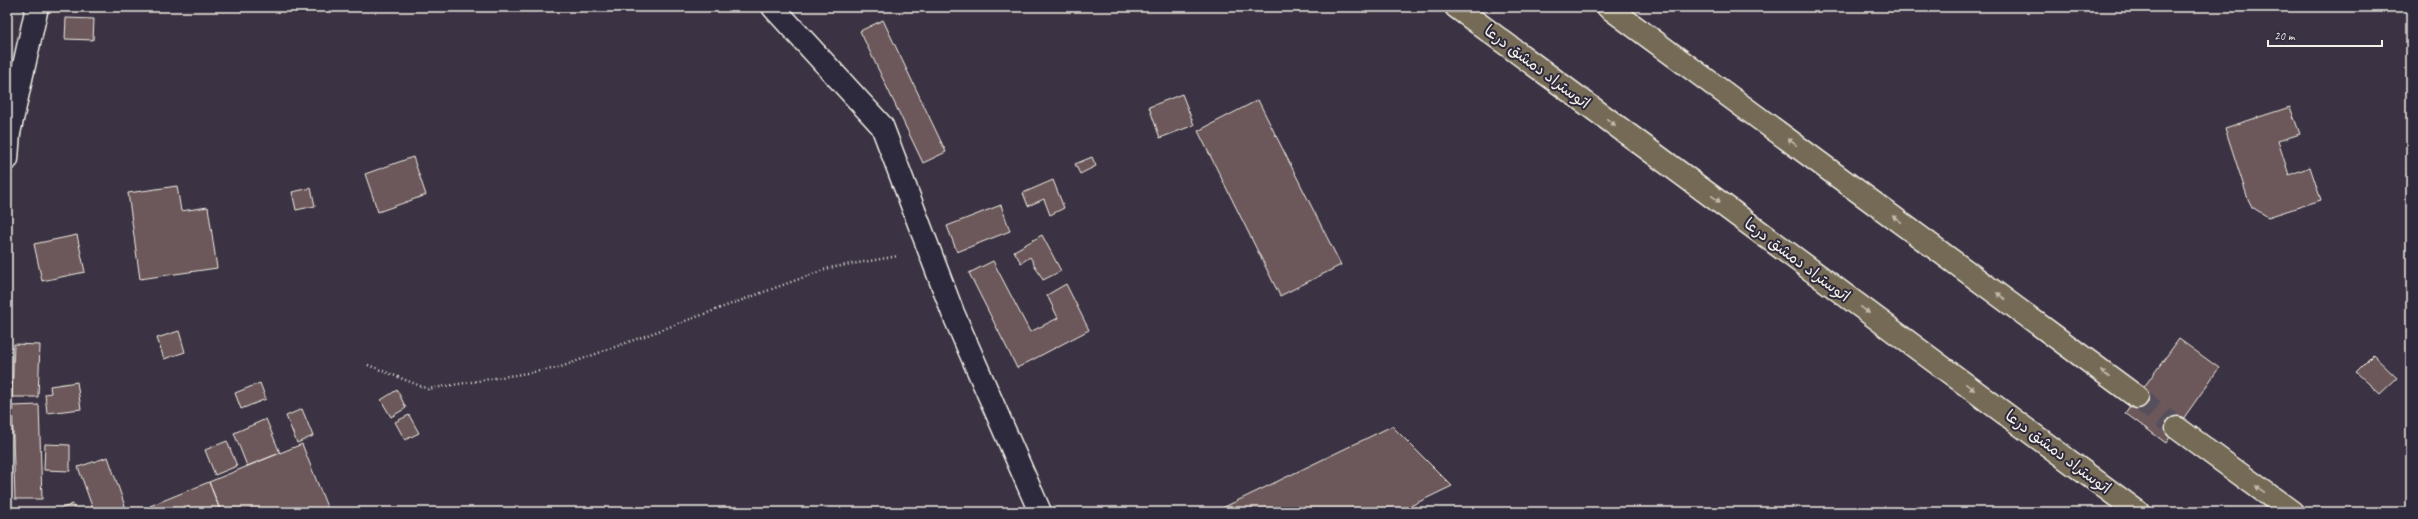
<svg xmlns="http://www.w3.org/2000/svg" width="2418" height="519" font-family="Caveat,'Playpen Sans Arabic',sans-serif">
<rect width="100%" height="100%" fill="#3b3343"/>
<filter id="ink" filterUnits="userSpaceOnUse"><feTurbulence type="fractalNoise" baseFrequency=".025" numOctaves="2"/><feDisplacementMap in="SourceGraphic" scale="8" xChannelSelector="R" yChannelSelector="G"/><feConvolveMatrix kernelMatrix="1 2 1 2 8 2 1 2 1" color-interpolation-filters="sRGB"/></filter>
<g filter="url(#ink)">
<!-- building -->
<path fill="#6c595a" stroke="#f4f1e8" d="M 66,18 L 94,19 L 93,40 L 65,39 Z
M 883,20 L 946,152 L 923,163 L 860,31 Z
M 1182,94 L 1194,125 L 1160,138 L 1149,107 Z
M 1258,100 L 1341,265 L 1280,296 L 1198,131 Z
M 2290,107 L 2300,134 L 2278,141 L 2289,175 L 2310,167 L 2321,200 L 2268,217 L 2252,207 L 2248,199 L 2225,128 Z
M 413,157 L 426,195 L 378,212 L 365,174 Z
M 1092,157 L 1096,166 L 1080,174 L 1075,164 Z
M 1053,180 L 1064,208 L 1050,215 L 1044,199 L 1028,206 L 1023,193 Z
M 177,186 L 181,211 L 208,207 L 217,268 L 140,279 L 128,193 Z
M 311,188 L 315,206 L 296,210 L 292,192 Z
M 1001,205 L 1010,231 L 957,252 L 947,226 Z
M 77,235 L 85,272 L 42,281 L 34,244 Z
M 1042,235 L 1061,271 L 1043,280 L 1030,257 L 1021,263 L 1014,251 Z
M 993,261 L 1030,332 L 1058,318 L 1047,295 L 1066,284 L 1089,330 L 1017,368 L 969,273 Z
M 179,331 L 185,352 L 164,359 L 157,338 Z
M 2179,339 L 2219,368 L 2166,443 L 2125,413 Z
M 14,344 L 40,345 L 38,397 L 12,397 Z
M 2373,355 L 2397,378 L 2380,394 L 2356,372 Z
M 77,382 L 81,409 L 47,413 L 45,394 L 51,393 L 50,386 Z
M 260,383 L 266,399 L 241,409 L 235,393 Z
M 397,390 L 406,408 L 391,417 L 381,400 Z
M 39,405 L 42,499 L 15,499 L 12,406 Z
M 302,409 L 313,436 L 297,443 L 286,416 Z
M 409,415 L 419,433 L 405,440 L 395,422 Z
M 266,419 L 280,453 L 247,466 L 234,433 Z
M 1392,426 L 1452,486 L 1398,512 L 1214,512 Z
M 227,441 L 237,466 L 215,475 L 205,450 Z
M 45,444 L 70,445 L 70,471 L 44,470 Z
M 302,444 L 329,512 L 221,512 L 209,482 Z
M 108,457 L 127,512 L 94,512 L 78,467 Z
M 209,482 L 221,512 L 153,512 L 150,506 Z
M 73,504 L 76,512 L 53,512 Z
M 38,508 L 40,512 L 28,512 Z"/>
<g fill="none" stroke-linecap="round" stroke-linejoin="round">
<!-- highway-tunnel -->
<path stroke="#57505c" stroke-width="22" stroke-dasharray="22 11" stroke-linecap="butt" d="M 2137,397 L 2177,428"/>
<!-- minor casing -->
<g stroke="#f4f1e8" stroke-width="25">
<path id="minor" d="M 773,7 L 882,126 L 953,313 L 1040,512
M 7,159 L 9,133 L 37,7"/>
</g>
<!-- highway casing -->
<g stroke="#f4f1e8" stroke-width="25">
<path id="highway" d="M 1456,7 L 2138,512
M 1608,7 L 2137,397
M 2177,428 L 2292,512"/>
</g>
<!-- path -->
<path stroke="#f4f1e8" stroke-width="2.5" stroke-dasharray="1 3" stroke-linecap="butt" d="M 368,365 L 428,389 L 558,368 L 829,268 L 898,256"/>
<!-- minor -->
<use href="#minor" stroke="#2f2a3d" stroke-width="22"/>
<!-- highway -->
<use href="#highway" stroke="#756a55" stroke-width="22"/>
</g>
<!-- one-way arrows -->
<defs><path id="oneway-solid" d="M-6-.8H1V-3.2L6.5 0L1 3.2V.8H-6Z"/></defs>
<g fill="#c1bbad">
<use href="#oneway-solid" transform="translate(1611 122) rotate(37)"/>
<use href="#oneway-solid" transform="translate(1792 142) rotate(-144)"/>
<use href="#oneway-solid" transform="translate(1716 199) rotate(37)"/>
<use href="#oneway-solid" transform="translate(1897 219) rotate(-144)"/>
<use href="#oneway-solid" transform="translate(2001 296) rotate(-143)"/>
<use href="#oneway-solid" transform="translate(1865 310) rotate(37)"/>
<use href="#oneway-solid" transform="translate(2105 374) rotate(-143)"/>
<use href="#oneway-solid" transform="translate(1970 387) rotate(37)"/>
<use href="#oneway-solid" transform="translate(2260 489) rotate(-144)"/>
</g>
</g>
<g text-anchor="middle" dominant-baseline="central" stroke-width="4" stroke-linejoin="round" paint-order="stroke">
<!-- street labels -->
<g font-size="16" fill="#f4f1e8" stroke="#2f2a3d">
<text transform="translate(1537 67) rotate(37)">اتوستراد دمشق درعا</text>
<text transform="translate(1797 260) rotate(37)">اتوستراد دمشق درعا</text>
<text transform="translate(2058 452) rotate(37)">اتوستراد دمشق درعا</text>
</g>
</g>
<!-- margin -->
<rect width="2418" height="519" fill="none" stroke="#2f2a3d" stroke-width="24"/>
<rect x="12" y="12" width="2394" height="495" fill="none" stroke="#f4f1e8" stroke-width="1.5" filter="url(#ink)"/>
<!-- scale -->
<path d="M2268 40v6h114v-6" fill="none" stroke="#f4f1e8" stroke-width="2"/>
<text x="2274" y="40" font-size="12" fill="#f4f1e8" stroke="#2f2a3d" stroke-width="3" paint-order="stroke">20 m</text>
</svg>
